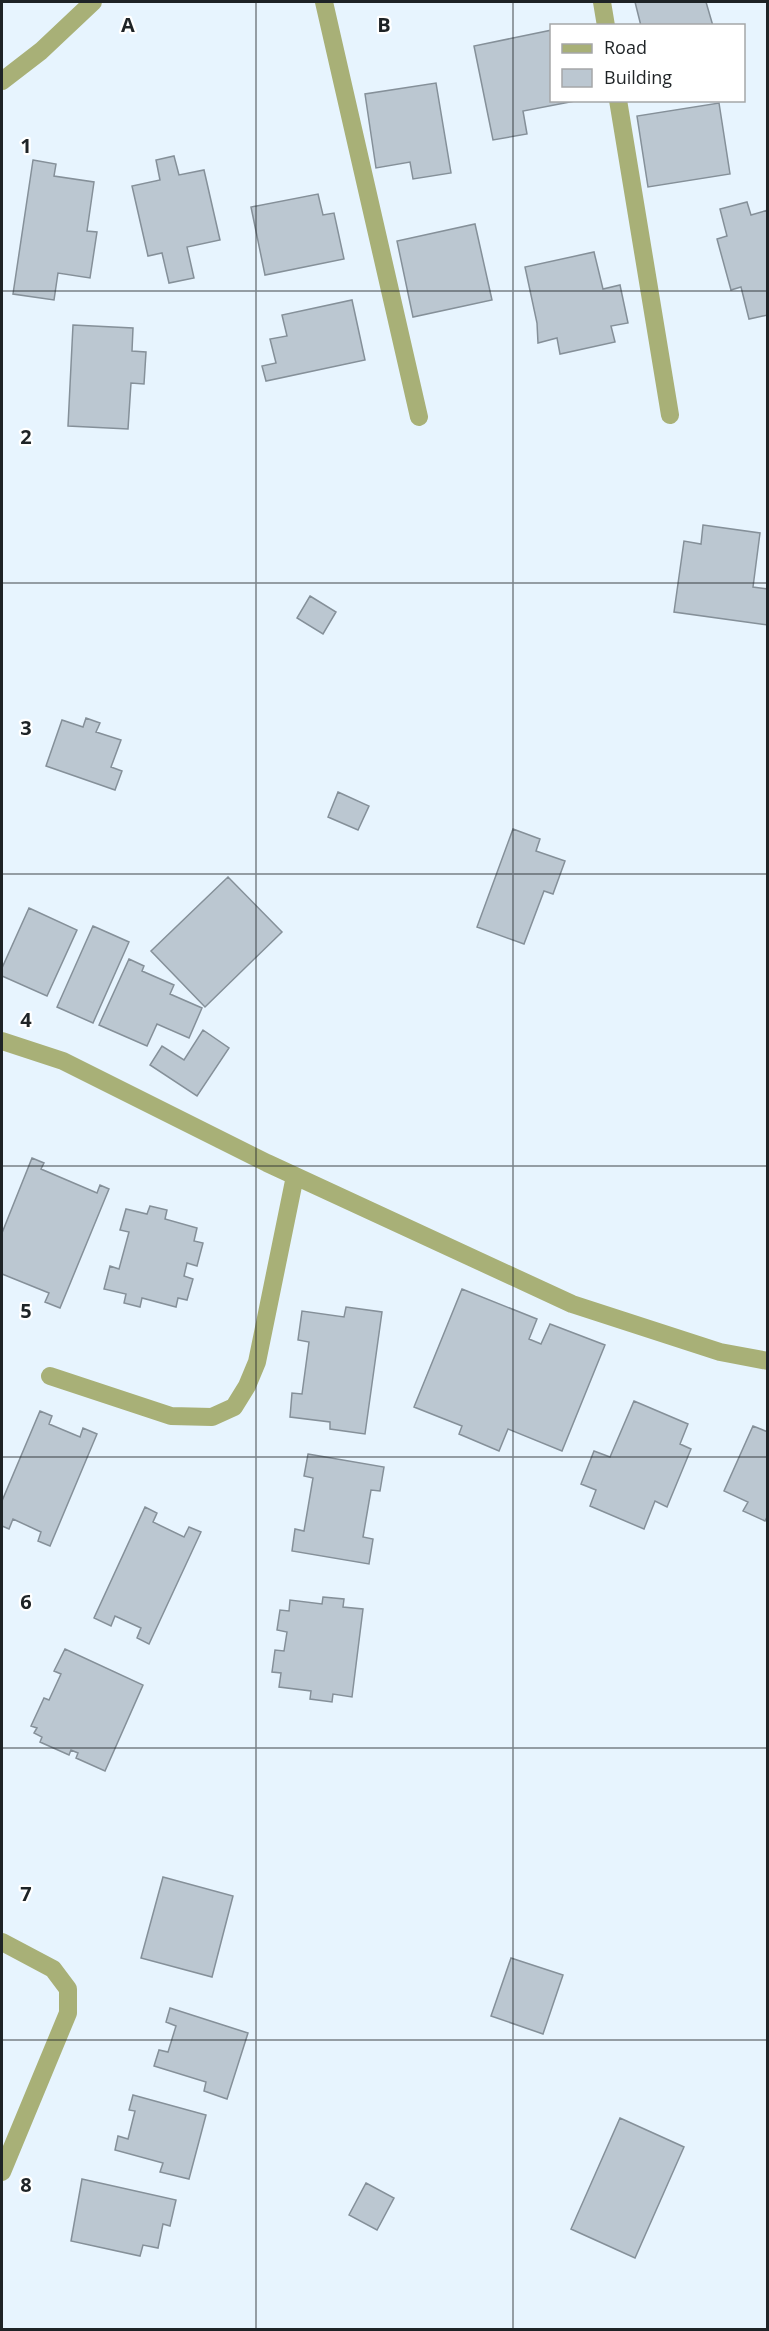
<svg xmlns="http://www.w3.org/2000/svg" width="769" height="2331" font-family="'Open Sans',sans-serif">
<rect width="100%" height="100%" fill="#e7f4fe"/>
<!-- building -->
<path fill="#bbc7d1" stroke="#859099" stroke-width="1.5" d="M 635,2 L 706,2 L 713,26 L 641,26 Z
M 552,30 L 552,100 L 575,101 L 523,111 L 527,134 L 493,140 L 474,46 Z
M 436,83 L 451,173 L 413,179 L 410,162 L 376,168 L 365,94 Z
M 719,103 L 730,174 L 648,187 L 637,116 Z
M 174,156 L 179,175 L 204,170 L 220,240 L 187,247 L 194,278 L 169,283 L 162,253 L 148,256 L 132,186 L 160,180 L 156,160 Z
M 33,160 L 56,164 L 54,176 L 94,182 L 87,231 L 97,232 L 90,278 L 58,273 L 54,300 L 13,294 Z
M 318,194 L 323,215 L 334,213 L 344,259 L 265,275 L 251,207 Z
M 747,202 L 751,215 L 768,210 L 768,315 L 749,319 L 741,287 L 731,290 L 717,239 L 727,236 L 720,209 Z
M 475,224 L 492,300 L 413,317 L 397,241 Z
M 594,252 L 603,289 L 620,285 L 628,323 L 611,326 L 615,342 L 560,354 L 557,338 L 538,343 L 537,323 L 525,267 Z
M 352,300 L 365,360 L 266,381 L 262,366 L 276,363 L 270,339 L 287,336 L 282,315 Z
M 73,325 L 133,328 L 132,351 L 146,352 L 144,384 L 131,383 L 128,429 L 68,426 Z
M 703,525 L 760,533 L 753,587 L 768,589 L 768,625 L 674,612 L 684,541 L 701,544 Z
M 310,596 L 336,612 L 323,634 L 297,618 Z
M 86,718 L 100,723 L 96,732 L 121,740 L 111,767 L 122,771 L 115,790 L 46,766 L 62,720 L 83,727 Z
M 338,792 L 369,806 L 358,830 L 328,817 Z
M 513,829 L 540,839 L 536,851 L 565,861 L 553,894 L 544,891 L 524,944 L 477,927 Z
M 228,877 L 282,932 L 205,1007 L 151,951 Z
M 29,908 L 77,930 L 47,996 L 2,976 L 2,968 Z
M 93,926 L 129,942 L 93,1023 L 57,1007 Z
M 129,959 L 144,966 L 142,971 L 174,985 L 170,994 L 202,1008 L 189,1038 L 157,1024 L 147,1046 L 99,1025 Z
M 203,1030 L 229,1048 L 197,1096 L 150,1065 L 162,1046 L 184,1060 Z
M 32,1158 L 44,1163 L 41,1169 L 97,1193 L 100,1185 L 109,1189 L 60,1308 L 45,1302 L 49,1293 L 2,1274 L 2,1233 Z
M 150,1206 L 167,1210 L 165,1219 L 197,1228 L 194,1241 L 203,1243 L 197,1266 L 187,1263 L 184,1276 L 193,1279 L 187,1300 L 178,1298 L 176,1307 L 142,1298 L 140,1307 L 124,1303 L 126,1294 L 104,1289 L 110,1266 L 119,1269 L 129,1232 L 120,1230 L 126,1209 L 147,1214 Z
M 462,1289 L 537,1319 L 529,1339 L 541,1344 L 550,1324 L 605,1345 L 562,1451 L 508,1429 L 499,1451 L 459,1434 L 462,1426 L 414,1407 Z
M 346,1307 L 382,1312 L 365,1434 L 330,1429 L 330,1422 L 290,1417 L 292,1393 L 302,1394 L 309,1342 L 298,1340 L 302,1311 L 344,1317 Z
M 634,1401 L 688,1424 L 680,1444 L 691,1449 L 667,1507 L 655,1501 L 644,1529 L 590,1506 L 596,1490 L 581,1484 L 594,1451 L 610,1457 Z
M 40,1411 L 52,1416 L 49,1424 L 80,1437 L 83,1428 L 97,1434 L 50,1546 L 38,1541 L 41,1532 L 13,1519 L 9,1529 L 2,1526 L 2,1501 Z
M 753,1426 L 768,1432 L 768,1515 L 765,1521 L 743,1511 L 748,1502 L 724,1491 Z
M 308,1454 L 384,1467 L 380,1491 L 371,1490 L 363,1537 L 373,1539 L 369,1564 L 292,1551 L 295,1529 L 304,1531 L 313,1478 L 304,1476 Z
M 145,1507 L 157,1513 L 153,1522 L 184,1537 L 189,1527 L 201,1532 L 149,1644 L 137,1638 L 141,1628 L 115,1616 L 111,1626 L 94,1618 Z
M 323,1597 L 344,1599 L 343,1607 L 363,1609 L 352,1697 L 333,1694 L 332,1702 L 310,1699 L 311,1691 L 279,1687 L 281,1673 L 272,1672 L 275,1650 L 284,1651 L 287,1632 L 277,1630 L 280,1610 L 289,1611 L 290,1600 L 322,1604 Z
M 65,1649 L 143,1685 L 105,1771 L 76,1758 L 78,1753 L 71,1750 L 69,1755 L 40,1742 L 42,1737 L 34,1733 L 37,1728 L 31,1726 L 44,1698 L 49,1700 L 61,1674 L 54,1671 Z
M 163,1877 L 233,1896 L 212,1977 L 141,1958 Z
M 511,1958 L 563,1975 L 543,2034 L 491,2016 Z
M 170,2008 L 248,2033 L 227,2099 L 204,2091 L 206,2082 L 154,2066 L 159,2050 L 168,2052 L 176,2026 L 166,2022 Z
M 133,2095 L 206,2115 L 189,2179 L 160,2172 L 163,2163 L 115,2150 L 118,2136 L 128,2139 L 135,2111 L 129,2110 Z
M 620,2118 L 684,2147 L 635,2258 L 571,2229 Z
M 82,2179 L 176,2200 L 170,2226 L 163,2224 L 158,2248 L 143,2245 L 140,2256 L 71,2241 Z
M 366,2183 L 394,2198 L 377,2230 L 349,2215 Z"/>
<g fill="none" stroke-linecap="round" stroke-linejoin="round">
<!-- minor -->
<path stroke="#a8b077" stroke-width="18" d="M 324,2 L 419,417
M 602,2 L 606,26
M 2,81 L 41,51 L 93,2
M 618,100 L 670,415
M 2,1041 L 63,1061 L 267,1163 L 572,1304 L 720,1352 L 768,1361
M 50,1376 L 171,1416 L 212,1417 L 234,1407 L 247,1386 L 257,1362 L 295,1176
M 2,1942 L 53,1969 L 68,1989 L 68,2013 L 2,2172"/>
</g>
<!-- grid -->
<path fill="none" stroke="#1e2326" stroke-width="1.5" stroke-opacity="0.55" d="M 256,2 L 256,2330M 513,2 L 513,2330M 2,291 L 768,291M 2,583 L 768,583M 2,874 L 768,874M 2,1166 L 768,1166M 2,1457 L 768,1457M 2,1748 L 768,1748M 2,2040 L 768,2040"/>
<g font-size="20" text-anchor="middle" font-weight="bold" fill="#1e2326" stroke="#fff" stroke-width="4.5" stroke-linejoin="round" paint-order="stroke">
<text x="128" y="32">A</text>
<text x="384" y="32">B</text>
<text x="26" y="153">1</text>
<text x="26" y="444">2</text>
<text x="26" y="735">3</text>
<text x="26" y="1027">4</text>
<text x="26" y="1318">5</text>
<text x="26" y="1609">6</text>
<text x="26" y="1901">7</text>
<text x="26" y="2192">8</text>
</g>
<!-- border -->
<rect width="769" height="2331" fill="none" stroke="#1e2326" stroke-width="6"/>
<!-- legend -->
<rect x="550" y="24" width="195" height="78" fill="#ffffff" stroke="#a5a7a8" stroke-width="1.5"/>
<rect x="562" y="44" width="30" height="9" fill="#a8b077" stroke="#a5a7a8" stroke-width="1.5"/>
<text x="604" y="54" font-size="18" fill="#1e2326">Road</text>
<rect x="562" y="69" width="30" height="18" fill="#bbc7d1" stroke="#a5a7a8" stroke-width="1.5"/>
<text x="604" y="84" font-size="18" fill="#1e2326">Building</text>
</svg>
